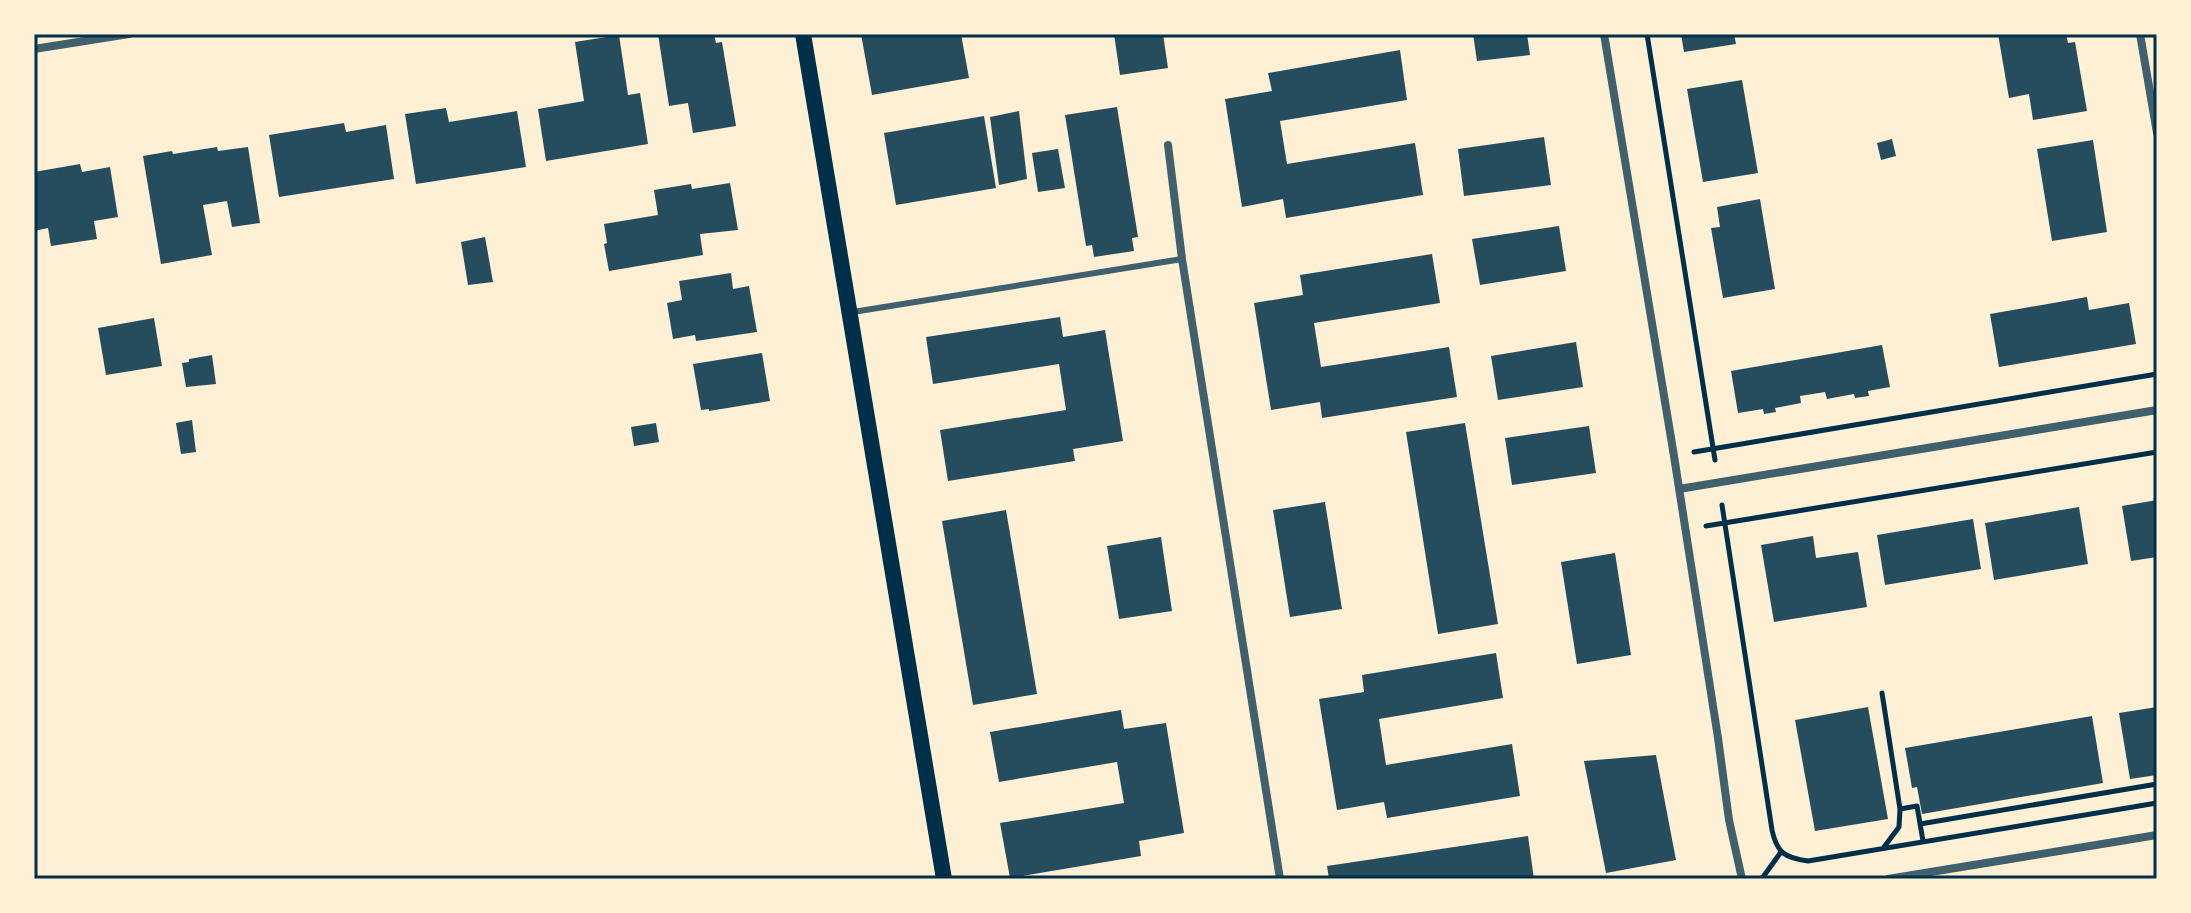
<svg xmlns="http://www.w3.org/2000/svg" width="2191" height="913" font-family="'Varela Round',sans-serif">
<rect width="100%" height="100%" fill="#fdf0d5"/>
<!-- building -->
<path fill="#264d5e" d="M 658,34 L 714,34 L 716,43 L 722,42 L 736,126 L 693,133 L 688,103 L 669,106 Z
M 861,34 L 961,34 L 969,78 L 872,95 Z
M 1114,34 L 1163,34 L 1168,68 L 1120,75 Z
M 1473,34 L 1527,34 L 1530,55 L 1477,61 Z
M 1681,34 L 1734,34 L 1736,44 L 1684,52 Z
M 1998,34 L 2066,34 L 2068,43 L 2075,42 L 2087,111 L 2033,120 L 2029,94 L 2009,98 Z
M 619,35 L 628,95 L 640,93 L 648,144 L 546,161 L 538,109 L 584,101 L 575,42 Z
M 1400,50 L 1407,100 L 1280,121 L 1287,164 L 1415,143 L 1423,195 L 1286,218 L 1283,199 L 1242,207 L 1225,99 L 1272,91 L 1268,73 Z
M 1742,80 L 1758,173 L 1703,182 L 1687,89 Z
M 1117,107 L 1138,237 L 1132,238 L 1134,251 L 1094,257 L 1092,245 L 1086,246 L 1065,115 Z
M 446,108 L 449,122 L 517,111 L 526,167 L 416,184 L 405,114 Z
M 1019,111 L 1027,179 L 999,185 L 990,117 Z
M 984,116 L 996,188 L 896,205 L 884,133 Z
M 344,123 L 346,132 L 386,125 L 394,179 L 279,197 L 269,135 Z
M 1544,137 L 1551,185 L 1464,196 L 1458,149 Z
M 1892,139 L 1896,156 L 1881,160 L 1877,143 Z
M 2093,140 L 2107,232 L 2052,241 L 2037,149 Z
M 217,147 L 218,151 L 248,147 L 260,223 L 232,227 L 227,201 L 203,205 L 212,255 L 161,264 L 143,156 L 172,151 L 173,154 Z
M 1058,149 L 1065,188 L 1038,192 L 1032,153 Z
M 80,164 L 82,172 L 110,167 L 118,217 L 94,221 L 97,239 L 51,246 L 48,228 L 34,231 L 34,172 Z
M 730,183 L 738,230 L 700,234 L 703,255 L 609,271 L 604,244 L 607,243 L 604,224 L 658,215 L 654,190 L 691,184 L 692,189 Z
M 1760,199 L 1775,289 L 1723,298 L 1711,228 L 1720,227 L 1717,207 Z
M 1559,226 L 1566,271 L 1480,285 L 1472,239 Z
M 485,237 L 493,282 L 468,285 L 461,242 Z
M 1432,254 L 1440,303 L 1314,323 L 1321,367 L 1449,347 L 1457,397 L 1322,418 L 1320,402 L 1271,410 L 1254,303 L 1303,295 L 1300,275 Z
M 731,273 L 733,289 L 749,286 L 757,332 L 696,341 L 695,335 L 673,339 L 667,303 L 682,300 L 679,281 Z
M 2087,297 L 2089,310 L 2129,303 L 2136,344 L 1999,367 L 1990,314 Z
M 1060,317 L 1063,337 L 1105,330 L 1123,441 L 1073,449 L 1075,461 L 948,481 L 940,430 L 1066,410 L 1059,364 L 933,384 L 926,337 Z
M 154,318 L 162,366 L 106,375 L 98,328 Z
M 1576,342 L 1583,387 L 1498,400 L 1491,356 Z
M 1882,345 L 1890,387 L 1868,391 L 1869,396 L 1855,398 L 1854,394 L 1827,399 L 1825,392 L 1800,396 L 1801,403 L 1775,408 L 1776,412 L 1764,414 L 1763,409 L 1738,413 L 1731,371 Z
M 762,353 L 770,401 L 709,411 L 709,409 L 701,410 L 693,364 Z
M 212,355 L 216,384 L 186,387 L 182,363 L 189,362 L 189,359 Z
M 192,420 L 196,452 L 181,454 L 176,423 Z
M 656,423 L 659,442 L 634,446 L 631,427 Z
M 1465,423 L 1498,624 L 1438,634 L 1406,432 Z
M 1589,426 L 1596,473 L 1512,485 L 1505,438 Z
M 2157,500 L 2157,557 L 2131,561 L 2122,506 Z
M 1325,502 L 1342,609 L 1290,617 L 1273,510 Z
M 2079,507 L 2088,564 L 1994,580 L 1985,523 Z
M 1006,510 L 1037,694 L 973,705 L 942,521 Z
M 1973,519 L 1981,569 L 1885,585 L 1877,535 Z
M 1813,536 L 1816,558 L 1858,552 L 1867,607 L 1774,622 L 1761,545 Z
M 1161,537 L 1172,611 L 1119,619 L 1107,546 Z
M 1615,553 L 1631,655 L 1577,664 L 1561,562 Z
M 1496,653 L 1503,698 L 1379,719 L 1386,765 L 1512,744 L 1520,796 L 1387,818 L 1384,802 L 1337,810 L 1319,699 L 1364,692 L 1362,675 Z
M 1868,707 L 1888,819 L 1815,831 L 1795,720 Z
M 2157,707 L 2157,775 L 2130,779 L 2119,713 Z
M 1121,710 L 1124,729 L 1166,723 L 1184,833 L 1139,841 L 1141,856 L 1010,878 L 1000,823 L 1124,803 L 1117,762 L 999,782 L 990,732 Z
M 2092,716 L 2103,783 L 1922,814 L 1917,787 L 1912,788 L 1905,748 Z
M 1656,755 L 1676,860 L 1606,873 L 1584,761 Z
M 1528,836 L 1534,879 L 1329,879 L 1327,866 Z"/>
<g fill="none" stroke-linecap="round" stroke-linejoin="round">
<!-- path -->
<path stroke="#003049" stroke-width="5" d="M 1647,34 L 1715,460
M 1694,452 L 2157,374
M 1722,505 L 1772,830 C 1777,853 1785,858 1808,861 L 2157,803
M 1706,526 L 2157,452
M 1882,693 L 1900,809 L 1899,827 L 1884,847
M 1900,809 L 1917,806 L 1923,841
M 1920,824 L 2157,784
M 1763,877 L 1781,852"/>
<!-- service -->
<path stroke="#3f606c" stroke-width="6" d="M 853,312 L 1182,259"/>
<!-- minor -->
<path stroke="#3f606c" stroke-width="8" d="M 1604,34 L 1674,456 L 1718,738 L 1729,820 L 1742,879
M 2140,34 L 2157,133
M 34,49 L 129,34
M 1168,145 L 1182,259 L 1280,879
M 1679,489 L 2157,410
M 1888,879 L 2157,835"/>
<!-- secondary -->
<path stroke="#003049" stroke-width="16" d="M 803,34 L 944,879"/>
</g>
<!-- border -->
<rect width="2191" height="913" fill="none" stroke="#fdf0d5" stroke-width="72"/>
<rect x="36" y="36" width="2119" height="841" fill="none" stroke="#003049" stroke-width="3"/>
</svg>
